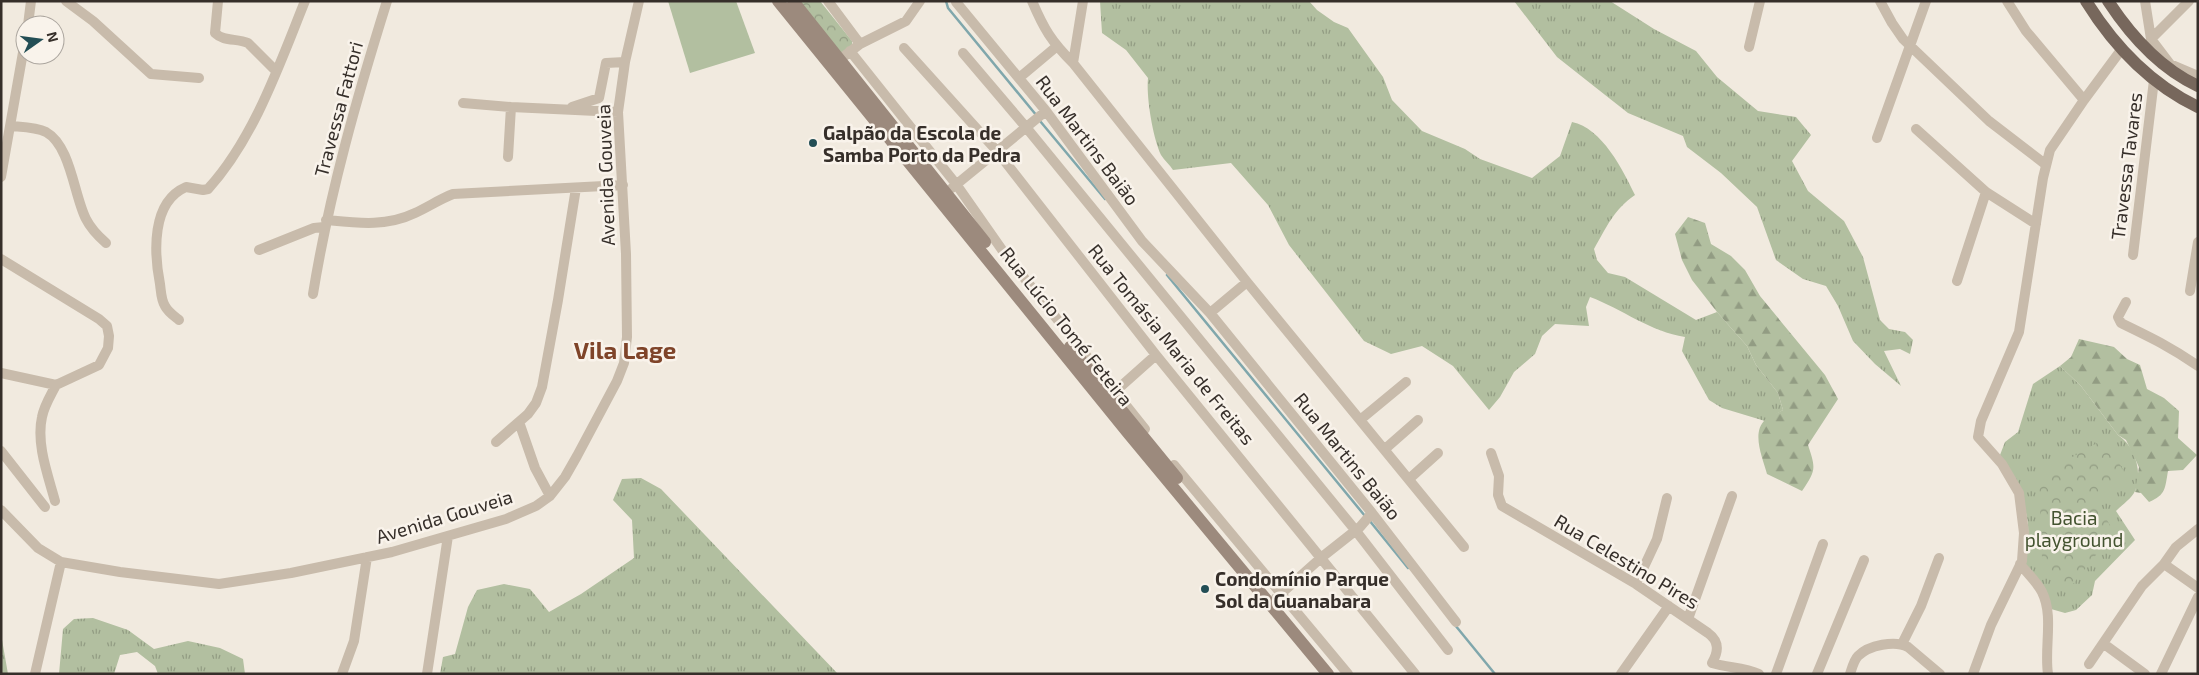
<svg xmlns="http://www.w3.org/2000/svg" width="2199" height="675" font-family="'Exo 2',sans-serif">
<defs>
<pattern id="grass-tufts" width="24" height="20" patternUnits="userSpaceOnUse" patternTransform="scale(1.25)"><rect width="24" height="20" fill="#b2bfa0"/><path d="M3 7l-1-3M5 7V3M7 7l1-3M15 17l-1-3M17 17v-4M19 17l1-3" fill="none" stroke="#929c83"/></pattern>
<pattern id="forest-firs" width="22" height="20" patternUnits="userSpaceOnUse" patternTransform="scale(1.25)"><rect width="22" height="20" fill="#b2bfa0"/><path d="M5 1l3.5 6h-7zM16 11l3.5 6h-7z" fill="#929c83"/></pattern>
<pattern id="park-crowns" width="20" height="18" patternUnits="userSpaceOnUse" patternTransform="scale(1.25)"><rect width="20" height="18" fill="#b2bfa0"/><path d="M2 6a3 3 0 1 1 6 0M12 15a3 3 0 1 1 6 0" fill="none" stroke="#929c83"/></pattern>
</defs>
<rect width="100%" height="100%" fill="#f1eadf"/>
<!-- grass -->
<path fill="url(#grass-tufts)" d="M 1100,1 L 1309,1 L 1317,10 L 1334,22 L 1348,28 L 1383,77 L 1392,100 L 1422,131 L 1465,149 L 1480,159 L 1532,178 L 1560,156 L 1572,122 C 1602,128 1623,170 1635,195 C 1614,209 1606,228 1594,249 L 1597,260 L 1608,273 L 1625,277 L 1696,320 L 1717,312 L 1747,346 L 1756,365 L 1778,393 L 1783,410 L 1765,421 L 1722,408 L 1709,400 L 1682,351 L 1685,337 C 1651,332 1622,309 1590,297 L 1586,307 L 1589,326 L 1555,324 L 1542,336 L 1535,354 L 1514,372 L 1500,397 L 1489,410 L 1453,366 L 1422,346 L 1391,354 L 1364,341 L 1289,245 L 1268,205 L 1231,163 L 1173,170 C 1170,165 1164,160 1161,155 C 1153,138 1146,97 1148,78 L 1126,50 L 1102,33 Z
M 1514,1 L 1610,1 L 1654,29 L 1696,51 L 1717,77 L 1758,111 L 1796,117 L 1811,135 L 1792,161 L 1808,191 L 1844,221 L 1863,257 L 1880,320 L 1889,329 L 1905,332 L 1913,340 L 1910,354 L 1900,349 L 1884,351 L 1901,386 L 1875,364 L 1853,341 L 1838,306 L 1826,286 L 1803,279 L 1776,260 L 1757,207 L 1721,173 L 1687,147 L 1683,136 L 1628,113 L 1595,87 L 1557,57 Z
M 2060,366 L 2081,386 L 2118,435 C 2135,446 2143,472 2135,491 C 2132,498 2122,505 2116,511 L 2135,540 L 2095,581 L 2092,595 L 2076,610 L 2065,613 L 2051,609 L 2022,561 C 2039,521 2018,490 2000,455 L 2005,442 L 2018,432 L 2033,384 Z
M 641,478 L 661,489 L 838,674 L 440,674 L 443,657 L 455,654 L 468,607 L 477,590 L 504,584 L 530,589 L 549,612 L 581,594 L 634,558 L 632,520 L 613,500 L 622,479 Z
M 93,618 L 128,630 L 154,649 L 188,641 L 220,648 L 243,659 L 245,674 L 158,674 L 155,666 L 137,652 L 120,655 L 114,674 L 59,674 L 63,629 L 74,619 Z
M 1,634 L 8,674 L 1,674 Z"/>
<!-- forest -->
<path fill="url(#forest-firs)" d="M 1688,217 L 1705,223 L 1711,244 L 1731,256 L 1745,270 L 1760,296 L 1825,375 L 1838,399 L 1808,445 C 1816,469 1816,470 1802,491 L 1767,474 C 1763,459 1751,433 1765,420 C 1770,416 1777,413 1783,410 L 1778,393 L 1756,365 L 1747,346 L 1717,312 L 1692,280 L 1682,260 L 1675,234 Z
M 2079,339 L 2114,347 L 2127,359 L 2140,365 L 2147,389 L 2164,398 L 2179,411 L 2178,438 L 2197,455 L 2183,470 L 2168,471 C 2165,488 2166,495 2149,502 L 2141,493 L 2135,492 L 2139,467 L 2126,440 L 2118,435 L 2081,386 L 2060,366 L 2071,357 Z"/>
<!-- park -->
<path fill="url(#park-crowns)" d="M 798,1 L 820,1 L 852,41 L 852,45 L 842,54 Z
M 2104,439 L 2124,471 L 2097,503 L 2114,532 L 2066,593 L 2042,558 L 2039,476 Z"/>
<!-- pitch -->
<path fill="#b2bfa0" d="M 668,1 L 736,1 L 755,53 L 690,73 Z"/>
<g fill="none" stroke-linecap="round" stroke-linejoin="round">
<!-- stream -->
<path stroke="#80a7ac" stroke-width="2.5" d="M 946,1 L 948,8 L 1037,116
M 1040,121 L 1105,199
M 1167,275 L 1365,516
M 1369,520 L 1408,568
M 1455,625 L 1495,674"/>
<!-- street -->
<path stroke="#c8bbab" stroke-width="10" d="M 66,1 L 93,21 L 151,74 L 199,78
M 218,1 L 215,33 C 224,42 237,38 248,43 L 276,71
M 828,1 L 860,44
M 1032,1 C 1044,29 1051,41 1073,63 L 1247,282 L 1464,547
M 1880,1 L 1892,23 L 1903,39 L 1989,121 L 2045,164
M 2007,1 L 2026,31 L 2084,100
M 2145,1 L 2151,39 L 2170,64 L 2198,76
M 956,2 L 1046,111 L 1142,241 L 1210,313 L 1372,513 L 1456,622
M 28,25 L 31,1
M 2150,45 L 2151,39 L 2189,1
M 1749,47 L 1760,1
M 904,48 L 996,150 L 1156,355 L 1415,674
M 850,51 L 956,184 L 1005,254 L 1145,429
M 963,53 L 1025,126 L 1356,531 L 1448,650
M 1073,63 L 1083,1
M 834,64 L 860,44 L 906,21 L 920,1
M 1019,78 L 1056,47
M 463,103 L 511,107 L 618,112
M 572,107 L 599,98 L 606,63 L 625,62
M 11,126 C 22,127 36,127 46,132 C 71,146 74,196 86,219 C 91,229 98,236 106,243
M 1916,129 L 1986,192 L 2036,224
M 1877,138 L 1926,1
M 508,157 L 511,107
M 1,177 L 25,41
M 952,188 L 1046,111
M 326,220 C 357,223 386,227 415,213 C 428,207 440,199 453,194 L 623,185
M 259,250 L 314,228 L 324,227
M 2133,255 L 2154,80
M 1,259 L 99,319 L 107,326 L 109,336 L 108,348 L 99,365 L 56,385 L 1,373
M 1957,281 L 1986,192
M 2190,291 L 2198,242
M 313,294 C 329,195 357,97 387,1
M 2126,302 L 2118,317 L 2121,323 C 2150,337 2171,347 2198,366
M 1210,313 L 1247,282
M 179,320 C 174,316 168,312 165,306 C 161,300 161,291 160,284 C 154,253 151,202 186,187 L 203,190 L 208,189 C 254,139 280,63 305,1
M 1110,396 L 1156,355
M 1360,420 L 1406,382
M 519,422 L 535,468 L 550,496
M 496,442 L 528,414 L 536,403 L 542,387 L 558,300 L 576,188
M 1385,449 L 1418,420
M 1,451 L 45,507
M 1491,453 L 1499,476 L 1498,495 L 1502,506 L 1636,584 L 1708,633 C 1719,641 1719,651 1712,663 C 1728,668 1744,667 1759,674
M 1174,465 L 1348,674
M 1409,479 L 1438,453
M 55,501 C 48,475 36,444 42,417 C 44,406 51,395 56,385
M 1,510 L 38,548 L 61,562 L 120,572 L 219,584 L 291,573 L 392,552 L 506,519 L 536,506 L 550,496 L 565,477 L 577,456 L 617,381 L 624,363 L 627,337 L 626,254 L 618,112 L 625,62 L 639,1
M 2020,564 C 2027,573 2037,582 2042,592 C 2054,616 2044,647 2048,674
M 2164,564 L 2198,588
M 1636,584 L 1657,539 L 1667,498
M 1276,598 L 1322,557 L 1360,527 L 1372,513
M 1688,619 L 1732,496
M 1902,644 L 1921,606 L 1939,558
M 2104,644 L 2145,674
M 2089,664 L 2142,586 L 2164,564 L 2176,547 L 2198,529
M 35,674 L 61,562
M 342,674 L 354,641 L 367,557
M 427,674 L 448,536
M 1621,674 L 1669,606
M 1776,674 L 1823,544
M 1817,674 L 1864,560
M 1850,674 C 1852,668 1854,660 1858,656 C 1869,645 1895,640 1908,647 L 1940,674
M 1973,674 L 1991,625 L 2022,561 L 2024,533 L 2019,493 L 2002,464 L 1978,437 L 1981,421 L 2019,332 L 2043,178 L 2050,150 L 2084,100 L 2121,50
M 2161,674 L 2198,597"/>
<!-- secondary -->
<path stroke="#9c8a7d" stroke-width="12" d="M 778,1 L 1128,433 L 1328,674
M 793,1 L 985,242
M 1070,347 L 1177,478"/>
<!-- primary -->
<path stroke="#77675c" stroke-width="12" d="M 2086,1 C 2114,46 2150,84 2198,107
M 2108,1 C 2131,36 2159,68 2198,86"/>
</g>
<!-- markers -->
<g fill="#234e55" stroke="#f9f3eb" stroke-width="2">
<circle cx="813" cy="143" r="5"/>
<circle cx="1205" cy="589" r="5"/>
</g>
<g text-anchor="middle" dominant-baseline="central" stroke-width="5" stroke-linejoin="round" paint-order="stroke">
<!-- street labels -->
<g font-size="19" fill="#362f2a" stroke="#f9f3eb">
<text transform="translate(338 109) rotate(-75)">Travessa Fattori</text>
<text transform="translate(1088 140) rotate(53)">Rua Martins Baião</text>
<text transform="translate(2126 166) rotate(-83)">Travessa Tavares</text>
<text transform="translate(605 175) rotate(-92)">Avenida Gouveia</text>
<text transform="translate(1067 326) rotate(51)">Rua Lúcio Tomé Feteira</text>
<text transform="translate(1172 344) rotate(51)">Rua Tomásia Maria de Freitas</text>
<text transform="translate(1348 456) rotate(51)">Rua Martins Baião</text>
<text transform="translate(444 516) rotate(-17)">Avenida Gouveia</text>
<text transform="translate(1627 561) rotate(31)">Rua Celestino Pires</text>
</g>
<!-- poi labels -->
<g font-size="19" font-weight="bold" fill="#362f2a" stroke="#f9f3eb" text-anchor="start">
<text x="823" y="132">Galpão da Escola de<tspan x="823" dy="22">Samba Porto da Pedra</tspan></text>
<text x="1215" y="578">Condomínio Parque<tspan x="1215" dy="22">Sol da Guanabara</tspan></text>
</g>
<!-- park labels -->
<g font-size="19" fill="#435330" stroke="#f9f3eb">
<text x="2074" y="517">Bacia<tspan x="2074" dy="22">playground</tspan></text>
</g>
<!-- district labels -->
<g font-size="24" font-weight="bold" fill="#7f4429" stroke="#f9f3eb">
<text x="625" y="349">Vila Lage</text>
</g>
</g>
<!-- border -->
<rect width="2199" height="675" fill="none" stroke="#362f2a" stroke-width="5"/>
<!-- north arrow -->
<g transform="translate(40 40) rotate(76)"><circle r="24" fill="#f9f3eb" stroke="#aba59e"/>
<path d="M0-4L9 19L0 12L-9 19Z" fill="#234e55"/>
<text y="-8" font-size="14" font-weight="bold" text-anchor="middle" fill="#362f2a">N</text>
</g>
</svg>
